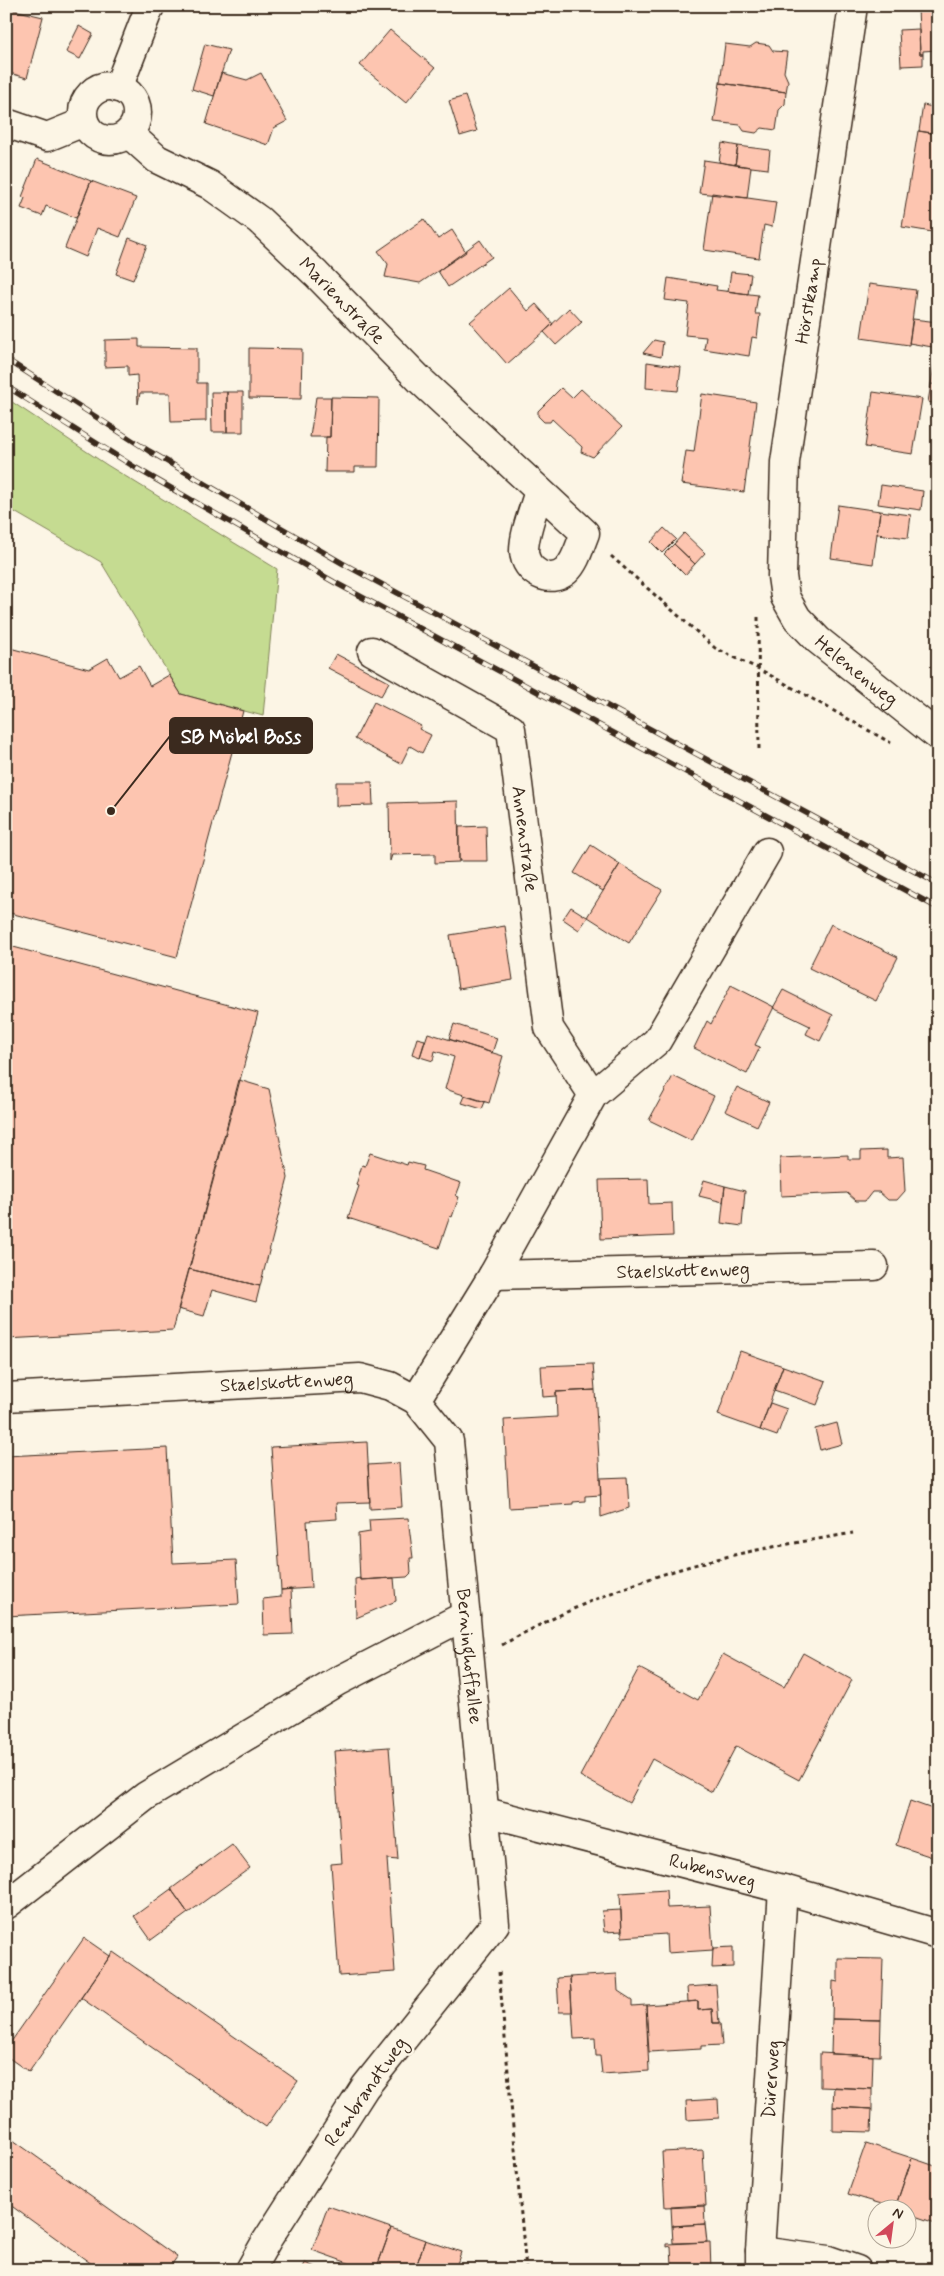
<svg xmlns="http://www.w3.org/2000/svg" width="944" height="2276" font-family="Mynerve,sans-serif">
<rect width="100%" height="100%" fill="#fcf5e5"/>
<filter id="ink" filterUnits="userSpaceOnUse"><feTurbulence type="fractalNoise" baseFrequency=".02" numOctaves="2"/><feDisplacementMap in="SourceGraphic" scale="10" xChannelSelector="R" yChannelSelector="G"/><feConvolveMatrix kernelMatrix="1 2 1 2 8 2 1 2 1" color-interpolation-filters="sRGB"/></filter>
<g filter="url(#ink)">
<!-- green -->
<path fill="#c5db91" stroke="#808258" d="M 6,398 L 107,465 L 277,569 L 263,716 L 181,694 L 101,562 L 6,507 Z"/>
<!-- building -->
<path fill="#fdc5b0" stroke="#3b2a1e" d="M 6,8 L 43,17 L 27,78 L 6,72 Z
M 918,8 L 938,8 L 938,53 L 937,50 L 923,51 L 923,54 L 920,54 Z
M 79,26 L 93,34 L 80,59 L 66,52 Z
M 919,29 L 920,54 L 923,54 L 923,65 L 901,66 L 899,30 Z
M 390,30 L 435,68 L 406,103 L 360,65 Z
M 756,43 L 769,45 L 773,51 L 787,52 L 784,72 L 788,81 L 786,92 L 720,83 L 725,44 L 750,47 Z
M 205,44 L 229,50 L 214,96 L 192,89 Z
M 221,73 L 247,80 L 261,73 L 287,121 L 274,128 L 268,145 L 206,124 Z
M 720,83 L 786,92 L 785,104 L 779,110 L 776,130 L 762,128 L 756,133 L 744,131 L 740,125 L 714,122 Z
M 465,96 L 477,131 L 460,136 L 449,101 Z
M 923,105 L 938,108 L 938,134 L 919,131 Z
M 918,131 L 938,134 L 938,233 L 902,227 Z
M 722,143 L 738,146 L 735,165 L 719,162 Z
M 738,146 L 770,150 L 768,169 L 735,165 Z
M 37,159 L 91,181 L 76,218 L 46,206 L 42,216 L 21,208 L 25,198 L 22,197 Z
M 704,160 L 751,167 L 747,198 L 699,193 Z
M 91,181 L 136,198 L 120,237 L 97,228 L 86,257 L 65,248 Z
M 712,193 L 776,202 L 772,227 L 764,225 L 759,258 L 704,250 Z
M 424,219 L 438,239 L 452,230 L 466,252 L 420,283 L 385,277 L 388,264 L 378,251 Z
M 129,238 L 147,245 L 133,280 L 116,274 Z
M 480,240 L 492,257 L 448,287 L 438,271 Z
M 731,272 L 751,274 L 748,294 L 728,291 Z
M 668,278 L 717,286 L 716,290 L 758,295 L 755,314 L 760,314 L 757,338 L 752,337 L 749,356 L 704,349 L 706,337 L 685,335 L 689,303 L 665,300 Z
M 869,284 L 916,290 L 909,345 L 861,338 Z
M 509,288 L 528,311 L 536,304 L 553,324 L 507,364 L 470,322 Z
M 569,308 L 582,322 L 556,345 L 544,332 Z
M 913,319 L 938,322 L 938,348 L 909,343 Z
M 139,339 L 139,347 L 197,348 L 197,383 L 206,383 L 206,421 L 171,422 L 170,393 L 140,393 L 138,404 L 137,375 L 128,376 L 128,366 L 105,367 L 105,340 Z
M 654,340 L 663,342 L 661,357 L 643,353 Z
M 249,348 L 302,349 L 301,399 L 249,398 Z
M 937,348 L 938,348 L 938,385 L 931,384 Z
M 647,362 L 681,367 L 678,391 L 646,388 Z
M 931,384 L 938,385 L 938,404 L 928,402 Z
M 561,388 L 572,398 L 581,389 L 622,427 L 593,457 L 581,452 L 582,447 L 552,419 L 550,422 L 544,422 L 538,416 L 538,411 Z
M 211,392 L 227,392 L 227,432 L 212,432 Z
M 227,392 L 243,392 L 243,432 L 227,432 Z
M 873,392 L 922,399 L 913,454 L 865,447 Z
M 702,394 L 756,402 L 744,492 L 681,484 L 686,451 L 694,452 Z
M 316,397 L 331,397 L 330,437 L 310,437 Z
M 331,397 L 379,398 L 378,467 L 355,467 L 355,472 L 325,472 L 326,437 L 330,437 Z
M 881,485 L 923,491 L 921,510 L 878,504 Z
M 838,505 L 880,511 L 873,564 L 831,558 Z
M 880,511 L 911,515 L 908,538 L 877,534 Z
M 664,528 L 676,539 L 662,553 L 651,542 Z
M 684,533 L 705,553 L 695,564 L 674,544 Z
M 674,544 L 695,564 L 685,575 L 664,554 Z
M 6,647 L 89,669 L 108,658 L 119,677 L 139,666 L 150,686 L 169,675 L 181,694 L 243,711 L 177,957 L 6,912 Z
M 336,654 L 389,682 L 381,696 L 328,668 Z
M 374,702 L 421,726 L 419,729 L 431,735 L 422,753 L 410,746 L 401,764 L 355,739 Z
M 336,782 L 372,782 L 373,805 L 336,806 Z
M 458,801 L 459,862 L 435,863 L 435,854 L 392,855 L 390,861 L 389,803 Z
M 486,826 L 487,861 L 459,861 L 459,827 Z
M 591,845 L 620,864 L 603,891 L 574,873 Z
M 620,864 L 662,890 L 629,943 L 588,917 L 579,930 L 563,919 L 571,907 L 587,917 Z
M 831,924 L 898,957 L 876,1001 L 809,968 Z
M 505,926 L 513,980 L 458,989 L 450,935 Z
M 6,945 L 258,1013 L 173,1330 L 6,1339 Z
M 731,985 L 774,1007 L 755,1045 L 760,1047 L 747,1074 L 694,1048 L 707,1021 L 711,1024 Z
M 783,990 L 833,1015 L 820,1041 L 806,1034 L 810,1026 L 773,1008 Z
M 454,1024 L 497,1038 L 492,1053 L 449,1039 Z
M 428,1033 L 503,1056 L 489,1103 L 445,1089 L 454,1057 L 435,1051 L 433,1061 L 420,1057 Z
M 417,1038 L 425,1040 L 420,1057 L 412,1054 Z
M 673,1076 L 714,1096 L 692,1141 L 649,1120 Z
M 239,1080 L 269,1089 L 288,1178 L 260,1286 L 189,1269 Z
M 737,1087 L 769,1102 L 757,1126 L 725,1111 Z
M 465,1096 L 485,1102 L 482,1109 L 462,1103 Z
M 887,1150 L 887,1158 L 903,1157 L 905,1191 L 897,1200 L 888,1200 L 879,1192 L 872,1192 L 865,1201 L 856,1201 L 847,1193 L 781,1196 L 780,1158 L 848,1155 L 848,1159 L 861,1159 L 861,1151 Z
M 370,1153 L 407,1165 L 408,1162 L 424,1166 L 423,1170 L 461,1183 L 456,1196 L 459,1197 L 452,1217 L 450,1216 L 439,1248 L 348,1218 L 359,1186 L 356,1185 L 362,1165 L 365,1166 Z
M 648,1179 L 649,1204 L 672,1203 L 673,1236 L 601,1239 L 599,1180 Z
M 704,1180 L 725,1186 L 723,1202 L 699,1196 Z
M 725,1186 L 745,1191 L 742,1226 L 721,1223 Z
M 189,1269 L 260,1286 L 256,1302 L 212,1290 L 204,1316 L 178,1309 Z
M 740,1351 L 783,1366 L 760,1430 L 718,1415 Z
M 593,1364 L 595,1390 L 556,1392 L 556,1396 L 543,1397 L 541,1366 Z
M 783,1366 L 826,1381 L 817,1405 L 774,1390 Z
M 595,1390 L 601,1495 L 585,1496 L 585,1501 L 573,1502 L 573,1504 L 509,1508 L 504,1420 L 557,1417 L 556,1392 Z
M 770,1403 L 787,1409 L 777,1436 L 760,1430 Z
M 837,1423 L 842,1444 L 820,1450 L 815,1429 Z
M 367,1442 L 370,1502 L 336,1503 L 337,1519 L 307,1521 L 311,1588 L 281,1590 L 271,1447 Z
M 167,1448 L 173,1563 L 236,1560 L 239,1604 L 6,1616 L 6,1456 Z
M 399,1463 L 402,1507 L 370,1509 L 368,1465 Z
M 627,1477 L 629,1508 L 601,1517 L 600,1478 Z
M 408,1518 L 413,1558 L 410,1558 L 411,1573 L 407,1577 L 360,1580 L 358,1534 L 370,1532 L 369,1520 Z
M 360,1578 L 360,1580 L 394,1578 L 396,1601 L 356,1618 L 355,1579 Z
M 291,1589 L 293,1634 L 264,1635 L 263,1599 L 281,1597 L 281,1590 Z
M 803,1653 L 852,1680 L 799,1780 L 736,1746 L 712,1792 L 652,1759 L 629,1803 L 580,1776 L 639,1668 L 698,1700 L 723,1654 L 784,1687 Z
M 389,1747 L 398,1860 L 387,1859 L 395,1972 L 339,1976 L 331,1864 L 342,1863 L 334,1751 Z
M 910,1801 L 938,1811 L 938,1859 L 896,1845 Z
M 232,1844 L 250,1868 L 188,1913 L 171,1889 Z
M 171,1889 L 188,1913 L 151,1940 L 134,1916 Z
M 666,1890 L 667,1908 L 710,1906 L 713,1950 L 667,1953 L 666,1934 L 622,1937 L 620,1893 Z
M 621,1910 L 622,1931 L 604,1932 L 602,1911 Z
M 84,1938 L 110,1956 L 29,2072 L 6,2056 L 6,2049 Z
M 733,1947 L 733,1967 L 712,1968 L 713,1948 Z
M 113,1952 L 298,2081 L 266,2127 L 81,1998 Z
M 838,1958 L 883,1959 L 881,2020 L 832,2019 L 833,1981 L 838,1982 Z
M 617,1974 L 618,1991 L 632,2000 L 632,2006 L 646,2005 L 649,2071 L 602,2074 L 600,2056 L 596,2056 L 595,2038 L 574,2039 L 570,1977 Z
M 570,1977 L 572,2012 L 559,2012 L 557,1978 Z
M 716,1985 L 719,2023 L 713,2023 L 712,2009 L 698,2010 L 698,2001 L 688,2002 L 687,1987 Z
M 698,2001 L 698,2010 L 712,2009 L 713,2023 L 720,2023 L 722,2045 L 701,2046 L 701,2049 L 649,2052 L 646,2005 Z
M 832,2019 L 881,2020 L 880,2056 L 831,2054 Z
M 820,2053 L 873,2056 L 872,2089 L 820,2087 Z
M 834,2087 L 872,2089 L 872,2109 L 833,2107 Z
M 718,2099 L 719,2118 L 687,2120 L 686,2101 Z
M 833,2107 L 872,2109 L 871,2132 L 833,2131 Z
M 6,2135 L 177,2257 L 168,2270 L 100,2270 L 6,2202 Z
M 866,2143 L 912,2158 L 895,2208 L 848,2194 Z
M 703,2150 L 706,2206 L 665,2208 L 662,2152 Z
M 912,2158 L 938,2167 L 938,2224 L 906,2213 L 906,2208 L 895,2208 Z
M 704,2205 L 705,2224 L 672,2226 L 671,2207 Z
M 328,2206 L 391,2228 L 376,2270 L 368,2270 L 312,2250 Z
M 705,2224 L 707,2242 L 673,2243 L 672,2226 Z
M 391,2228 L 425,2240 L 415,2270 L 376,2270 Z
M 425,2240 L 461,2252 L 455,2270 L 415,2270 Z
M 710,2242 L 711,2270 L 669,2270 L 668,2265 L 672,2265 L 671,2246 L 667,2247 L 667,2244 Z
M 305,2263 L 323,2270 L 302,2270 Z"/>
<g fill="none" stroke-linecap="round" stroke-linejoin="round">
<!-- minor casing -->
<g stroke="#3b2a1e" stroke-width="31">
<g id="minor">
<path id="s1" d="M 853,6 L 785,462 L 782,576 L 785,597 L 797,618 L 818,640 L 938,736"/>
<circle cx="110" cy="113" r="27"/>
<path d="M 118,88 L 150,6"/>
<path d="M 6,123 L 47,137 L 84,122"/>
<path id="s2" d="M 128,133 L 157,159 L 210,185 L 259,220 L 316,274 L 421,381 L 585,533 C 580,545 576,562 566,571 C 550,585 525,572 524,551 C 524,532 534,509 539,491"/>
<path id="s3" d="M 372,651 L 511,729 L 549,1028 L 593,1095"/>
<path id="s4" d="M 493,1275 L 874,1266"/>
<path id="s5" d="M 6,1397 L 360,1378 L 390,1386 L 416,1400 L 449,1441 L 495,1924 L 365,2087 L 267,2240 L 250,2270"/>
<path d="M 416,1400 L 493,1275 L 593,1095 L 657,1041 L 767,852"/>
<path id="s6" d="M 486,1812 L 783,1889 L 938,1934"/>
<path d="M 6,1905 L 146,1796 L 338,1681 L 466,1615"/>
<path d="M 760,2251 L 828,2260 L 857,2270"/>
<path id="s7" d="M 760,2270 L 760,2251 L 783,1889"/>
</g>
</g>
<!-- path -->
<path stroke="#3b2a1e" stroke-width="3" stroke-dasharray="4 4" stroke-linecap="butt" d="M 611,556 L 715,648 L 759,669 L 891,743
M 758,617 L 759,753
M 502,1645 C 573,1605 653,1573 734,1555 C 773,1546 813,1540 853,1533
M 499,1972 L 526,2270"/>
<!-- minor -->
<use href="#minor" stroke="#fcf5e5" stroke-width="28"/>
<!-- rail casing -->
<g stroke="#3b2a1e" stroke-width="5.5">
<path id="rail" d="M 6,359 L 149,451 L 342,563 L 938,884
M 6,386 L 136,468 L 334,582 L 938,908"/>
</g>
<!-- rail -->
<use href="#rail" stroke="#fcf5e5" stroke-width="4" stroke-dasharray="11" stroke-linecap="butt"/>
</g>
</g>
<g text-anchor="middle" dominant-baseline="central" stroke-width="5" stroke-linejoin="round" paint-order="stroke">
<!-- street labels -->
<g font-size="19" fill="#3b2a1e" stroke="#fcf5e5">
<text stroke="none"><textPath href="#s2" startOffset="274">Marienstraße</textPath></text>
<text transform="translate(809 301) rotate(-81)">Hörstkamp</text>
<text stroke="none"><textPath href="#s1" startOffset="700">Helenenweg</textPath></text>
<text stroke="none"><textPath href="#s3" startOffset="270">Annenstraße</textPath></text>
<text stroke="none"><textPath href="#s4" startOffset="190">Staelskottenweg</textPath></text>
<text stroke="none"><textPath href="#s5" startOffset="281">Staelskottenweg</textPath></text>
<text stroke="none"><textPath href="#s5" startOffset="684">Berninghoffallee</textPath></text>
<text stroke="none"><textPath href="#s6" startOffset="234">Rubensweg</textPath></text>
<text stroke="none"><textPath href="#s7" startOffset="191">Dürerweg</textPath></text>
<text transform="translate(366 2092) rotate(-55)">Rembrandtweg</text>
</g>
</g>
<!-- callouts -->
<path fill="none" stroke="#3b2a1e" stroke-width="2" d="M111 811L170 736"/>
<circle fill="#3b2a1e" stroke="#fcf5e5" stroke-width="2" cx="111" cy="811" r="5"/>
<rect fill="#3b2a1e" stroke="#3b2a1e" stroke-width="2" x="170" y="718" width="142" height="35" rx="5"/>
<g font-size="20" text-anchor="middle" font-weight="bold" fill="#fff">
<text x="241" y="743">SB Möbel Boss</text>
</g>
<!-- margin -->
<rect width="944" height="2276" fill="none" stroke="#fcf5e5" stroke-width="25"/>
<rect x="12" y="12" width="919" height="2251" fill="none" stroke="#3b2a1e" stroke-width="2" filter="url(#ink)"/>
<!-- north arrow -->
<g transform="translate(892 2224) rotate(29)"><circle r="24" fill="#fcf5e5" stroke="#afa495"/>
<path d="M0-4L9 19L0 12L-9 19Z" fill="#d1495b"/>
<text y="-8" font-size="14" font-weight="bold" text-anchor="middle" fill="#3b2a1e">N</text>
</g>
</svg>
